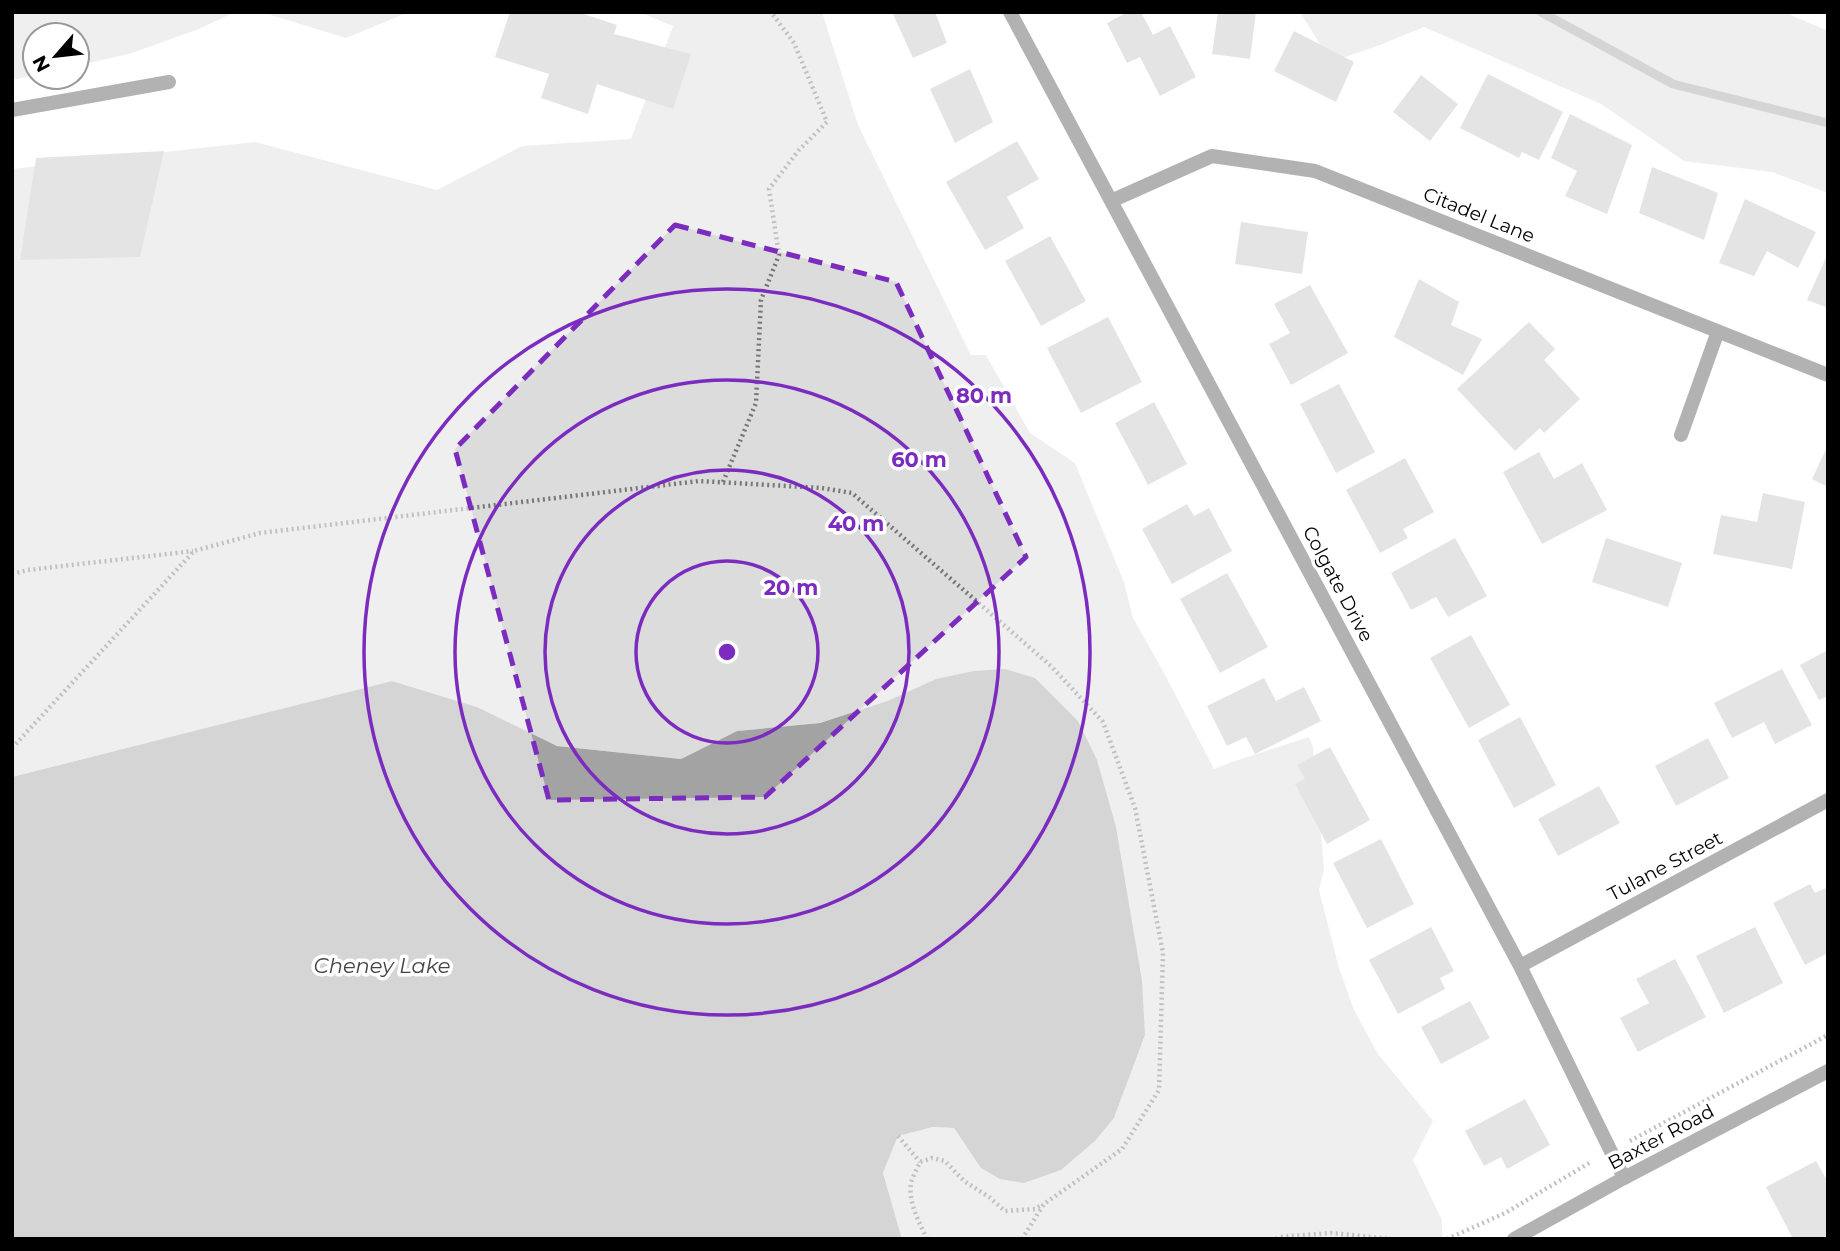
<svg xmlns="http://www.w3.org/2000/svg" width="1840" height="1251" font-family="Montserrat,sans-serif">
<rect width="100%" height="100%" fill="#fff"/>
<!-- green -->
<path fill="#dcdcdc" d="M 12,12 L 235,12 L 199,29 L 132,53 L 77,66 L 77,35 L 35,35 L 35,75 L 12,80 Z
M 261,12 L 409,12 L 346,38 Z
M 639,12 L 822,12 L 858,125 L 971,355 L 986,355 L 1030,433 L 1075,463 L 1124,582 L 1133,618 L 1163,671 L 1214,769 L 1232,762 L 1309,737 L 1313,747 L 1324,869 L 1319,890 L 1339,968 L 1354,1010 L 1378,1054 L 1433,1121 L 1413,1160 L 1442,1220 L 1442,1239 L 902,1239 L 883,1173 L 898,1136 L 933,1127 L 954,1128 L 966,1146 L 1114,1118 L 1145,1035 L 1078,721 L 1034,678 L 1005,670 L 973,671 L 936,679 L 887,701 L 820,723 L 737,731 L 681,759 L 557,746 L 477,707 L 392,681 L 12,777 L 12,169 L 255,142 L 437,190 L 522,146 L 631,139 L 673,26 Z
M 1300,12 L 1784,12 L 1828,31 L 1828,193 L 1772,172 L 1684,161 L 1601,104 L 1424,27 L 1380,45 L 1331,62 Z"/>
<!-- water -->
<path fill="#a3a3a3" d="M 1005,669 L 1035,678 L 1078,721 L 1097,760 L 1116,827 L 1142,981 L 1145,1035 L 1114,1118 L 1095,1141 L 1061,1170 L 1024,1183 L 1000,1179 L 981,1168 L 954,1128 L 933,1127 L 898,1136 L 883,1173 L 902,1239 L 12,1239 L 12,777 L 392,681 L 477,707 L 557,746 L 681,759 L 737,731 L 820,723 L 887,701 L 936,679 L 973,671 Z"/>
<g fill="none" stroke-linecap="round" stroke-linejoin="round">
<!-- stream -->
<path stroke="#a3a3a3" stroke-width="9" d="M 1541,12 L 1673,84 L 1828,123"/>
</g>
<!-- building -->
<path fill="#c4c4c4" d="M 510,12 L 578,12 L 617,25 L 614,34 L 691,54 L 673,109 L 597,84 L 588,114 L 541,98 L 549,74 L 495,57 Z
M 892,12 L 935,12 L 947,43 L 913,58 Z
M 1128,12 L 1141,12 L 1153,35 L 1170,26 L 1196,77 L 1160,96 L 1140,57 L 1127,63 L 1107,23 Z
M 1218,12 L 1256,12 L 1250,59 L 1212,54 Z
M 1294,31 L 1354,62 L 1336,102 L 1274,71 Z
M 970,69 L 993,122 L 955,143 L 930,89 Z
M 1488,74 L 1563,112 L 1539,160 L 1522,152 L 1519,158 L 1460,128 Z
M 1421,75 L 1458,104 L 1430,141 L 1393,112 Z
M 1570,114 L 1632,145 L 1607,214 L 1565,196 L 1577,171 L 1551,158 Z
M 1017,141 L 1039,179 L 1007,197 L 1024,228 L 985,250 L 946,182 Z
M 164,151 L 140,257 L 20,260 L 36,158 Z
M 1652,167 L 1718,193 L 1704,240 L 1639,213 Z
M 1745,199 L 1816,232 L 1798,268 L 1767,251 L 1754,276 L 1719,263 Z
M 1241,222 L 1308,232 L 1302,274 L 1235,264 Z
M 1050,236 L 1086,301 L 1041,326 L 1005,261 Z
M 1828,253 L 1828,308 L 1807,300 Z
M 1419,279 L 1459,302 L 1451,325 L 1482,339 L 1463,375 L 1394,337 Z
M 1310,285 L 1348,353 L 1291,385 L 1269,344 L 1290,333 L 1274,304 Z
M 1108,317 L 1142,382 L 1081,413 L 1047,348 Z
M 1529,322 L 1555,349 L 1544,360 L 1580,399 L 1544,433 L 1540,428 L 1515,451 L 1457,389 Z
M 1339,384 L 1375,452 L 1336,473 L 1300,404 Z
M 1154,402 L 1187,464 L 1148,485 L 1115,423 Z
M 1828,445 L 1828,487 L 1812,479 Z
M 1539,452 L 1554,479 L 1582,463 L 1607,510 L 1542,544 L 1503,472 Z
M 1405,458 L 1434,512 L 1403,529 L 1408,538 L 1380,553 L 1346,490 Z
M 1763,493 L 1805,502 L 1792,569 L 1713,554 L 1721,515 L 1757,522 Z
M 1187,504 L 1194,516 L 1209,508 L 1232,551 L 1172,584 L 1142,529 Z
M 1455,538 L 1487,596 L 1448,617 L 1436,597 L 1411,610 L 1391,573 Z
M 1606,538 L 1682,563 L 1668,607 L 1592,582 Z
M 1227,573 L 1268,647 L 1220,673 L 1180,599 Z
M 1471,635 L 1510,705 L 1469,728 L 1430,658 Z
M 1828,650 L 1828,696 L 1819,700 L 1800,665 Z
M 1782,669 L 1812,725 L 1775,744 L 1764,722 L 1732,738 L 1714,703 Z
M 1264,678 L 1276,701 L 1304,687 L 1321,721 L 1255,754 L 1246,737 L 1227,746 L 1207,706 Z
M 1520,717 L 1556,785 L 1514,808 L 1478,740 Z
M 1708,738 L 1729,778 L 1676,806 L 1655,766 Z
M 1330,747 L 1370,820 L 1327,844 L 1295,784 L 1305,779 L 1297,765 Z
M 1599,786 L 1620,823 L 1558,856 L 1538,819 Z
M 1381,839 L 1414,904 L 1367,928 L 1333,863 Z
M 1810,884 L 1815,893 L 1828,887 L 1828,953 L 1805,965 L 1773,903 Z
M 1431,927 L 1454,971 L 1440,978 L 1445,989 L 1398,1014 L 1369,960 Z
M 1755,927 L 1783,983 L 1724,1013 L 1696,956 Z
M 1675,959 L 1706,1017 L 1638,1052 L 1620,1018 L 1649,1003 L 1636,979 Z
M 1470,1001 L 1490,1038 L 1441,1064 L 1421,1027 Z
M 1525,1099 L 1550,1145 L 1507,1169 L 1501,1157 L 1484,1166 L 1465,1131 Z
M 1816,1161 L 1828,1182 L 1828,1237 L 1823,1239 L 1793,1239 L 1766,1187 Z"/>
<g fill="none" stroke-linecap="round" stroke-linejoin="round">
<!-- path -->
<path stroke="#777" stroke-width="4.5" stroke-dasharray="2 3.5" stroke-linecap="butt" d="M 723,482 L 756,403 L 761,300 L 779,255 L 769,189 L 799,150 L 827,122 L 794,43 L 771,12
M 12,574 L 28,570 L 193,551
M 12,748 L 194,551 L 260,533 L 699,481 L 822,488 L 852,493 L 1051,666 L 1103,722 L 1135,808 L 1163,953 L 1159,1090 L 1122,1149 L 1044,1204 L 1022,1239
M 898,1136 L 920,1162
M 1630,1141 L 1828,1035
M 927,1239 C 919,1222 908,1202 911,1183 C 913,1176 917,1169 920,1162 L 932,1158 L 945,1161 L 964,1181 L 989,1197 L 1005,1211 L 1035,1209 L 1043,1204
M 1276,1239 L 1279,1237 L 1331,1233 L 1391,1239
M 1447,1239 L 1505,1213 L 1591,1162"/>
<!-- minor -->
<path stroke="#555" stroke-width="14" d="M 1010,12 L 1520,966 L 1624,1178
M 12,110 L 169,82
M 1111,201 L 1212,156 L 1315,171 L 1828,375
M 1681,435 L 1718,331
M 1520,966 L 1828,800"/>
<!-- tertiary -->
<path stroke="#555" stroke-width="14" d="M 1514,1239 L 1624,1178 L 1828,1071"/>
</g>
<!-- marked area -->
<path d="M0 0H1840V1251H0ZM 675,225 L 896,282 L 1026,557 L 765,797 L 549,800 L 455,449 Z" fill="#fff" fill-opacity=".55" fill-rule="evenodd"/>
<path fill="none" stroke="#7b2cbf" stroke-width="5" stroke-dasharray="14 9" stroke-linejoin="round" d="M 675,225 L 896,282 L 1026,557 L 765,797 L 549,800 L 455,449 Z"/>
<!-- distance rings -->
<g fill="none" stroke="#7b2cbf" stroke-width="3.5">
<circle cx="727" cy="652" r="91"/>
<circle cx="727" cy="652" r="182"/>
<circle cx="727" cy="652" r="272"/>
<circle cx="727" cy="652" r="363"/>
</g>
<g text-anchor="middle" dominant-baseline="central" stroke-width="7" stroke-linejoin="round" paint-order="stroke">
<!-- street labels -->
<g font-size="19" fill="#000" stroke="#fff">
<text transform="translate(1479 215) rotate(22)">Citadel Lane</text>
<text transform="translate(1338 584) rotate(62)">Colgate Drive</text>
<text transform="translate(1665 866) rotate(-28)">Tulane Street</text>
<text transform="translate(1661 1137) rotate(-28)">Baxter Road</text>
</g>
<!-- water labels -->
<g font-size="21" font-style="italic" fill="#444" stroke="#fff">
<text x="382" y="965">Cheney Lake</text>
</g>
</g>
<circle cx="727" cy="652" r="10" fill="#7b2cbf" stroke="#fff" stroke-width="3.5"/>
<g font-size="21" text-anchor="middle" font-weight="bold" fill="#7b2cbf" stroke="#fff" stroke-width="7" stroke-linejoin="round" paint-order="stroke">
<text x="984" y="403">80 m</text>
<text x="919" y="467">60 m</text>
<text x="856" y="531">40 m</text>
<text x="791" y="595">20 m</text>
</g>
<!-- border -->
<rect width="1840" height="1251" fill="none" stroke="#000000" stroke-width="28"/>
<!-- north arrow -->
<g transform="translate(56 56) rotate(242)"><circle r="33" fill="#ffffff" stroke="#999999" stroke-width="2"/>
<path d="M0-5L12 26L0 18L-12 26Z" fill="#000000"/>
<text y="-10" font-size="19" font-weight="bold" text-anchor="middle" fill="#000000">N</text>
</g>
</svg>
